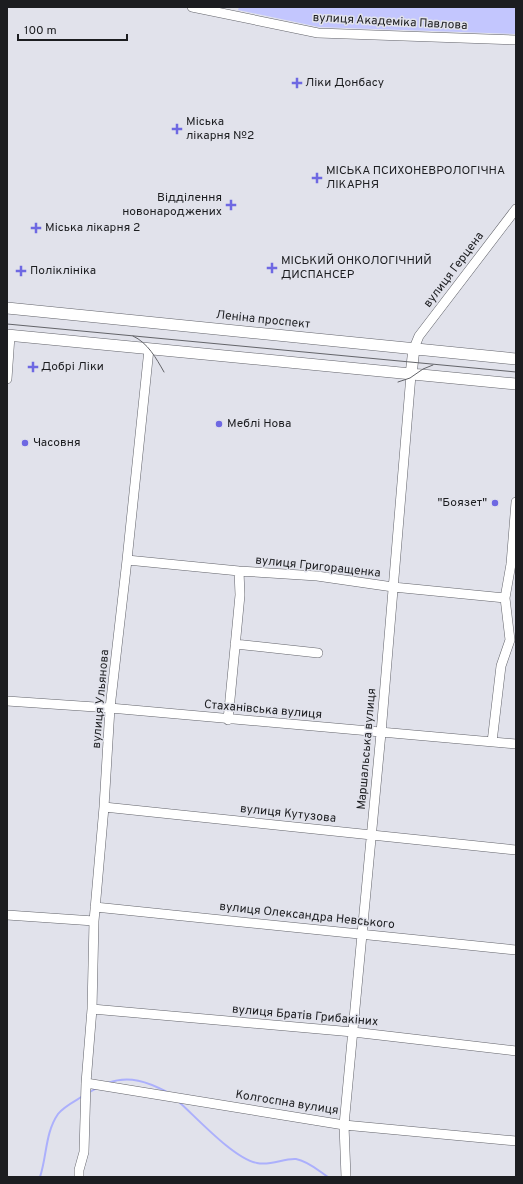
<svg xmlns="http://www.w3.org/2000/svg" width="523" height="1184" font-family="Overpass,sans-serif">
<rect width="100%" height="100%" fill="#e1e2eb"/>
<!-- green -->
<path fill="#c3c6fe" d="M 239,7 L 516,7 L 516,34 L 319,27 L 238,10 Z"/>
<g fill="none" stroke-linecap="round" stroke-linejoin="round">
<!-- stream -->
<path stroke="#acb0fc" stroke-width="2" d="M 108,1083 C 129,1075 148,1082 167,1092
M 88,1093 L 97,1088
M 178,1101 C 196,1117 234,1159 257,1163 C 271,1166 284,1158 296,1159 C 308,1161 319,1171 328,1177
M 40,1177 C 47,1156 45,1133 58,1114 C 63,1107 75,1101 83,1096"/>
<!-- minor casing -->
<g stroke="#62636a" stroke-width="10">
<path id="minor" d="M 192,7 L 318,33 L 516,40
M 414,348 L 419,336 L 516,209
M 149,349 L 127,560 L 110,708 L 104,807 L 94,921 L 92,1009 L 86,1083 L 344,1125 L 516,1141
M 7,379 L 10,336
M 127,560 L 239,571 L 317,576 L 393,587 L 505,598
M 235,644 L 318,653
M 7,701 L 110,708 L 516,744
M 228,720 L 240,595 L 239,571
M 492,742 L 501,666 L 510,640 L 505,598 L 511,564 L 516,502
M 104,807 L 516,850
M 95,907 L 516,950
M 7,915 L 94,921
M 92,1009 L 353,1032 L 516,1051
M 79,1177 L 79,1170 L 84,1152 L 86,1083
M 346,1177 L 344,1125 L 381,733 L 411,375"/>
</g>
<!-- major casing -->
<g stroke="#62636a" stroke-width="12">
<path id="major" d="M 7,308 L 516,359
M 7,335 L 516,384
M 411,375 L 414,348"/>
</g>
<!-- minor -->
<use href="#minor" stroke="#fff" stroke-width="9"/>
<!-- major -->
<use href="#major" stroke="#fff" stroke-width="11"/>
<!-- tram -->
<path stroke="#636469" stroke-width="1" d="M 7,324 L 516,372
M 133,336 C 148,343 156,358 164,372
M 398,382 L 410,378 L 423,369 L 433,365"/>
</g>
<!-- markers -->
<g fill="#6e68e2" stroke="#e1e2eb" stroke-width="1.5">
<path d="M295 77h4v4h4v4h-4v4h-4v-4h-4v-4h4z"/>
<path d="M175 123h4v4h4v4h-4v4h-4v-4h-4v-4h4z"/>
<path d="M315 172h4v4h4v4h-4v4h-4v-4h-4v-4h4z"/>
<path d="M229 199h4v4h4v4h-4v4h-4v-4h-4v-4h4z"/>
<path d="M34 222h4v4h4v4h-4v4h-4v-4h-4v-4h4z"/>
<path d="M270 262h4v4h4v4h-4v4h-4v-4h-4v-4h4z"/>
<path d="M19 265h4v4h4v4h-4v4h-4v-4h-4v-4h4z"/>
<path d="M31 361h4v4h4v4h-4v4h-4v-4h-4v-4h4z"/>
<circle cx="219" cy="424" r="4"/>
<circle cx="25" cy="443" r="4"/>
<circle cx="495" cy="503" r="4"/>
</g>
<g text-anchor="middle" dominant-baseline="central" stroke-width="3" stroke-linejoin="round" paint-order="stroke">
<!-- street labels -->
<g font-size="12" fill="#1c1d20" stroke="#e1e2eb">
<text transform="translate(390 22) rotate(3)">вулиця Академіка Павлова</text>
<text transform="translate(454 270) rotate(-53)">вулиця Герцена</text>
<text transform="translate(263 320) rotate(6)">Леніна проспект</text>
<text transform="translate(318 567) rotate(6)">вулиця Григоращенка</text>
<text transform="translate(101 699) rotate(-85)">вулиця Ульянова</text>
<text transform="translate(263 710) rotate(5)">Стаханівська вулиця</text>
<text transform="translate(367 749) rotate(-85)">Маршальська вулиця</text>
<text transform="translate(288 814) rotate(6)">вулиця Кутузова</text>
<text transform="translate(307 916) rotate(6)">вулиця Олександра Невського</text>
<text transform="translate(305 1016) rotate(5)">вулиця Братів Грибакіних</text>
<text transform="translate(287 1103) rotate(9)">Колгоспна вулиця</text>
</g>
<!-- poi labels -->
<g font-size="12" fill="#1c1d20" stroke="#e1e2eb" text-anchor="start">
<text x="305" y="83">Ліки Донбасу</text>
<text x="186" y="122">Міська<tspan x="186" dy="14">лікарня №2</tspan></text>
<text x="326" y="171">МІСЬКА ПСИХОНЕВРОЛОГІЧНА<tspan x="326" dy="14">ЛІКАРНЯ</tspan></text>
<text x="222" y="198" text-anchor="end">Відділення<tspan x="222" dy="14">новонароджених</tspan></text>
<text x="45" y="228">Міська лікарня 2</text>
<text x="281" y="261">МІСЬКИЙ ОНКОЛОГІЧНИЙ<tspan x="281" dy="14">ДИСПАНСЕР</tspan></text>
<text x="30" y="271">Поліклініка</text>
<text x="41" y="367">Добрі Ліки</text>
<text x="227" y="424">Меблі Нова</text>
<text x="33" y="443">Часовня</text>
<text x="487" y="503" text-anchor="end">"Боязет"</text>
</g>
</g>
<!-- border -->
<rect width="523" height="1184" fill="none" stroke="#1c1d20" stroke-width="16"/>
<!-- scale -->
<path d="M18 34v6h109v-6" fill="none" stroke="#1c1d20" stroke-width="2"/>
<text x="24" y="34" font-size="12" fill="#1c1d20" stroke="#e1e2eb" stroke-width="3" paint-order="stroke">100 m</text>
</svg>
